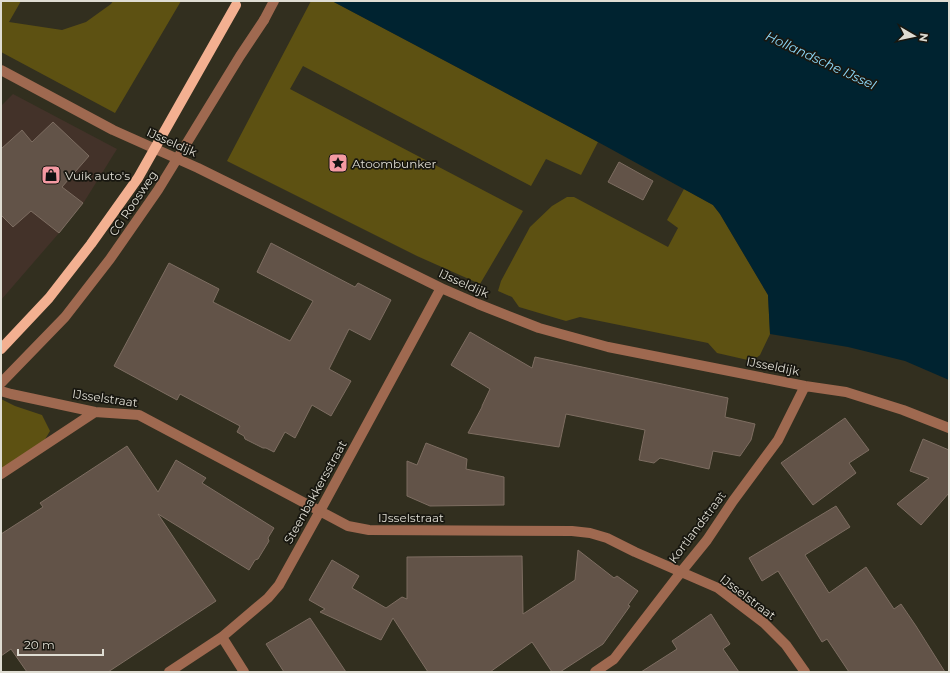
<svg xmlns="http://www.w3.org/2000/svg" width="950" height="673" font-family="Montserrat,sans-serif">
<rect width="100%" height="100%" fill="#322f1f"/>
<!-- commercial -->
<path fill="#433229" d="M 13,94 L 117,149 L 84,202 L 59,233 L 1,300 L 1,106 Z"/>
<!-- green -->
<path fill="#5d5112" d="M 1,1 L 21,1 L 9,22 L 62,30 L 86,22 L 111,4 L 113,1 L 181,1 L 115,113 L 1,52 Z
M 311,1 L 332,1 L 598,142 L 581,175 L 546,159 L 531,186 L 303,66 L 290,89 L 523,211 L 480,284 L 417,256 L 227,161 Z
M 684,189 L 713,205 L 720,214 L 768,295 L 770,334 L 760,355 L 752,361 L 717,353 L 708,343 L 580,317 L 566,321 L 519,307 L 512,297 L 498,291 L 501,281 L 530,227 L 552,206 L 567,197 L 574,197 L 668,247 L 678,228 L 667,220 Z
M 1,399 L 15,406 L 42,415 L 50,431 L 44,441 L 1,470 Z"/>
<!-- water -->
<path fill="#002330" d="M 332,1 L 949,1 L 949,380 L 905,361 L 848,347 L 770,334 L 768,295 L 720,214 L 713,205 L 598,142 Z"/>
<!-- building -->
<path fill="#625348" stroke="#7d6d61" d="M 53,122 L 89,156 L 62,187 L 83,203 L 59,233 L 31,211 L 13,227 L 1,215 L 1,149 L 22,130 L 32,142 Z
M 619,162 L 653,181 L 643,200 L 608,182 Z
M 271,243 L 355,287 L 358,283 L 391,300 L 370,340 L 349,329 L 329,369 L 351,381 L 331,416 L 312,405 L 295,438 L 285,432 L 274,452 L 266,448 L 263,448 L 245,439 L 244,436 L 237,432 L 240,426 L 180,394 L 177,400 L 114,366 L 169,263 L 219,289 L 213,302 L 290,341 L 313,301 L 257,272 Z
M 470,332 L 532,368 L 535,357 L 728,398 L 725,417 L 755,424 L 751,440 L 740,456 L 713,451 L 709,469 L 660,458 L 654,463 L 639,460 L 645,430 L 566,414 L 559,447 L 468,433 L 482,407 L 482,406 L 490,389 L 451,365 Z
M 845,418 L 869,450 L 849,463 L 856,473 L 813,505 L 781,463 Z
M 923,439 L 949,450 L 949,493 L 921,525 L 897,504 L 929,478 L 910,471 Z
M 426,443 L 467,459 L 466,469 L 504,477 L 504,505 L 430,506 L 407,496 L 407,461 L 417,465 Z
M 127,446 L 158,492 L 176,460 L 206,478 L 202,483 L 274,528 L 268,538 L 269,541 L 258,559 L 255,560 L 249,570 L 158,514 L 216,601 L 108,672 L 27,672 L 11,649 L 1,656 L 1,534 L 43,507 L 40,503 Z
M 836,506 L 850,527 L 805,555 L 829,593 L 866,567 L 894,609 L 901,604 L 916,626 L 945,672 L 849,672 L 827,639 L 822,642 L 778,571 L 762,581 L 749,558 Z
M 578,550 L 614,578 L 617,576 L 638,591 L 628,605 L 630,606 L 603,644 L 560,672 L 552,672 L 532,642 L 490,672 L 428,672 L 393,618 L 381,640 L 320,612 L 325,609 L 309,600 L 332,560 L 359,576 L 352,588 L 386,608 L 402,597 L 407,599 L 407,557 L 522,556 L 523,614 L 575,580 Z
M 711,614 L 730,644 L 723,649 L 739,672 L 641,672 L 677,649 L 672,641 Z
M 310,618 L 346,672 L 284,672 L 266,644 Z"/>
<g fill="none" stroke-linecap="round" stroke-linejoin="round">
<!-- minor -->
<path stroke="#9f6950" stroke-width="10" d="M 264,20 L 274,1
M 1,70 L 113,130 L 198,168 L 441,288 L 478,304 L 539,328 L 608,347 L 805,386 L 846,392 L 903,410 L 949,428
M 1,391 L 11,394 L 95,412 L 139,415 L 348,526 L 369,530 L 572,531 L 590,533 L 607,538 L 635,552 L 718,588 L 764,623 L 786,645 L 805,672
M 1,474 L 95,412
M 222,637 L 244,672
M 169,672 L 222,637 L 268,598 L 279,585 L 320,511 L 441,288
M 595,672 L 614,659 L 681,572 L 707,540 L 733,501 L 778,440 L 805,386"/>
<!-- minor-bridge -->
<path stroke="#9f6950" stroke-width="10" d="M 1,383 L 65,317 L 110,259 L 158,190 L 240,56 L 264,20"/>
<!-- major-bridge -->
<path stroke="#f3b091" stroke-width="10" d="M 1,349 L 49,298 L 91,244 L 138,178 L 236,5"/>
</g>
<!-- icons -->
<defs>
<g id="sight-square" transform="scale(1)"><rect x="-9" y="-9" width="18" height="18" rx="4" fill="#f49aa3" stroke="#181710"/><path d="M0-6L1.8-2.2L6-1.7L2.9 1.2L3.7 5.4L0 3.3L-3.7 5.4L-2.9 1.2L-6-1.7L-1.8-2.2Z" fill="#111"/></g>
<g id="shop-square" transform="scale(1)"><rect x="-9" y="-9" width="18" height="18" rx="4" fill="#f49aa3" stroke="#181710"/><path d="M-5-2.5h2.3a2.7 3.5 0 0 1 5.4 0H5L5.5 6h-11ZM-1.5-2.5h3a1.5 2.3 0 0 0-3 0Z" fill="#111"/></g>
</defs>
<g fill-rule="evenodd">
<use href="#sight-square" x="338" y="163"/>
<use href="#shop-square" x="51" y="175"/>
</g>
<g text-anchor="middle" dominant-baseline="central" stroke-width="3.5" stroke-linejoin="round" paint-order="stroke">
<!-- street labels -->
<g font-size="12" fill="#dfddd3" stroke="#181710">
<text transform="translate(172 142) rotate(24)">IJsseldijk</text>
<text transform="translate(133 203) rotate(-56)">CG Roosweg</text>
<text transform="translate(464 283) rotate(24)">IJsseldijk</text>
<text transform="translate(773 366) rotate(11)">IJsseldijk</text>
<text transform="translate(105 398) rotate(8)">IJsselstraat</text>
<text transform="translate(315 492) rotate(-61)">Steenbakkersstraat</text>
<text x="411" y="517">IJsselstraat</text>
<text transform="translate(697 527) rotate(-53)">Kortlandstraat</text>
<text transform="translate(748 597) rotate(37)">IJsselstraat</text>
</g>
<!-- poi labels -->
<g font-size="12" fill="#dfddd3" stroke="#181710" text-anchor="start">
<text x="352" y="163">Atoombunker</text>
<text x="65" y="175">Vuik auto's</text>
</g>
<!-- water labels -->
<g font-size="13" font-style="italic" fill="#8dd9f9" stroke="#181710">
<text transform="translate(821 60) rotate(25)">Hollandsche IJssel</text>
</g>
</g>
<!-- border -->
<rect width="950" height="673" fill="none" stroke="#dfddd3" stroke-width="4"/>
<!-- north arrow -->
<g transform="translate(914 36) rotate(99)" stroke="#181710" stroke-width="3" paint-order="stroke">
<path d="M0-3L7 15L0 10L-7 15Z" fill="#dfddd3"/>
<text y="-6" font-size="11" font-weight="bold" text-anchor="middle" fill="#dfddd3">N</text>
</g>
<!-- scale -->
<path d="M18 649v6h85v-6" fill="none" stroke="#dfddd3" stroke-width="2"/>
<text x="24" y="649" font-size="12" fill="#dfddd3" stroke="#181710" stroke-width="3" paint-order="stroke">20 m</text>
</svg>
